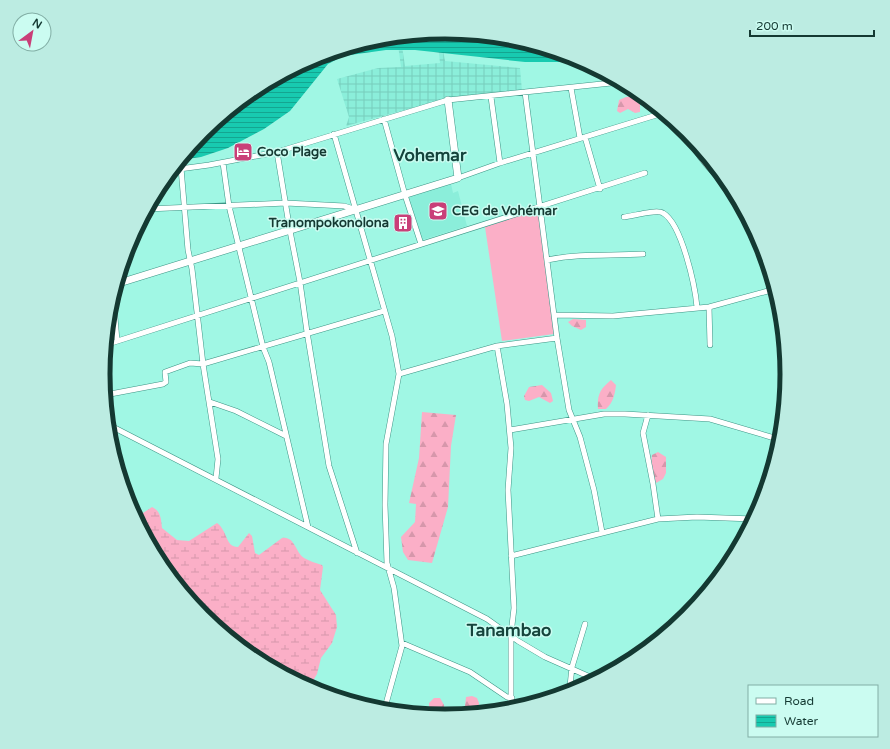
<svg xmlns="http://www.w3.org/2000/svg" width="890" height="749" font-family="'Varela Round',sans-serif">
<defs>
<pattern id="industrial-grid" width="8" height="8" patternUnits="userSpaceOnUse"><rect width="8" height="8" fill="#8beeda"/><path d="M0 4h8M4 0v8" fill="none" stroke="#77cdbc"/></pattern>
<pattern id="forest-firs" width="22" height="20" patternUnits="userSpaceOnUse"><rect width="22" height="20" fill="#fbafc7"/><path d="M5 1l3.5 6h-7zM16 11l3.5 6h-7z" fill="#d697ab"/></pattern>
<pattern id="wetland-marsh" width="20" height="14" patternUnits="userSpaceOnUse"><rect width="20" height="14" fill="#fbafc7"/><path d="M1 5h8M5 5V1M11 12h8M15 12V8" fill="none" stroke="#d697ab"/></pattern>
<pattern id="water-rules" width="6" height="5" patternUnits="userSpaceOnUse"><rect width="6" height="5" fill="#18cab0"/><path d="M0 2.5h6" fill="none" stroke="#14a590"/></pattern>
</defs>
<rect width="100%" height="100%" fill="#a0f7e4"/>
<!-- built -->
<path fill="#8beeda" d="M 451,184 L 453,193 L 458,191 L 467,226 L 422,240 L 409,197 Z"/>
<!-- industrial -->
<path fill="url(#industrial-grid)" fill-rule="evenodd" d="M 442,44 L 445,61 L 520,68 L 522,91 L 452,97 L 346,126 L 349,117 L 337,79 L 378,68 L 401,67 L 398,45 ZM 438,45 L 440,63 L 405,66 L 402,46 Z"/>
<!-- forest -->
<path fill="url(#forest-firs)" d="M 635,96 L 640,101 L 640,112 L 635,113 L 628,109 L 620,113 L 617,111 L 619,100 L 626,97 Z
M 765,255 L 773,281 L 762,271 L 762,263 Z
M 573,319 L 586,320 L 586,327 L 581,330 L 572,326 L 568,322 Z
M 611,380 L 616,385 C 615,394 613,403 606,409 L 598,409 C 597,395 600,389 611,380 Z
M 542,385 L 551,393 L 553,401 L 550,403 L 539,397 L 529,401 L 525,400 L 524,396 L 529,387 Z
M 422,412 L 456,415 L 451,446 L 448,507 L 432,563 L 408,560 L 403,552 L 401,537 L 415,522 L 416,504 L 409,503 L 419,458 Z
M 658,452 L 666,457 L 666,473 L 663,479 L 656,483 L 651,464 L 652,455 Z
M 472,696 L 477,698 L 479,703 L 478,714 L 468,715 L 465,706 L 466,697 Z
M 434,698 L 440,698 L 444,705 L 445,717 L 434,716 L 429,710 L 429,703 Z"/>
<!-- wetland -->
<path fill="url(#wetland-marsh)" d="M 152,507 C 161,511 161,519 162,528 L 177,540 L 189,541 L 217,523 C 228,531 225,547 238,547 L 249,533 L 252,536 L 255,553 L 259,555 L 282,538 C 295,536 295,552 304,558 C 309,561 316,563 322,565 L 323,567 L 320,590 L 336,615 L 337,627 L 332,643 L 321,658 L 317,674 L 311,684 C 301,687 286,676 278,671 C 231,647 191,608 161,565 C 150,550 142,531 133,514 L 140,515 Z"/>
<!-- garden -->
<path fill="#fbafc7" d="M 538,209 L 554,334 L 502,341 L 485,227 Z"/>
<!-- water -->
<path fill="url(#water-rules)" d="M 445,32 L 512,39 L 579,60 L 566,62 L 525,62 L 415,50 L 386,50 L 343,56 L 328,64 L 290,111 L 264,129 L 228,148 L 201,157 L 180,160 L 203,132 L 255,90 L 314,58 L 378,39 Z"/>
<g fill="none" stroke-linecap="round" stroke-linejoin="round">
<!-- street casing -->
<g stroke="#3c9585" stroke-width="6">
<path id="street" d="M 571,88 L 580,138
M 525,92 L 557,338 L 569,410 L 580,437 L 594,490 L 602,532
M 491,97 L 500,163
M 384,119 L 405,195 L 421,244
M 687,132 C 697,159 713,173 734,191
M 334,134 L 392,336 L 399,374 L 386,444 L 385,505 L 387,563 L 394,588 L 402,646 L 384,711
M 585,137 L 600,189
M 277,152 L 290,231 L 300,282 L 307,332 L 329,466 L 357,553
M 223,163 L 229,206 L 263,347 L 269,362 L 308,527
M 181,168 L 188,250 L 192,269 L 203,364 L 218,459 L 216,478
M 172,170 L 209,165 L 277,152 L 448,100 L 621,82
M 458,178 L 500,163 L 663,113
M 147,209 L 286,203 L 344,206 L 354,209
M 624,217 C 633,216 657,209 663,213 C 682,224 695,286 697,307
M 547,260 C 581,253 610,256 643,254
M 113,294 L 117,341
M 709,307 L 710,345
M 555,315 L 613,316 L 709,307 L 775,289
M 105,345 L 645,173
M 497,346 L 507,404 L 511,448 L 508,490 L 514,608 L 511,634 L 511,711
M 399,374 L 497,346 L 557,338
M 105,395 L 163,384 L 166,382 L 165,372 L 190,363 L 203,364 L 384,311
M 210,402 L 236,411 L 286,436
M 648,415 L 643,433 L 653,484 L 658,519
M 107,424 L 487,619 L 518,641 L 545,657 L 597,680
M 510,430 L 604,414 L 625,414 L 710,419 L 781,440
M 511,556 L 658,519 L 697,517 L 754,519
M 402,643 L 470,672 L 507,697 L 512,698
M 570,686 L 572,667 L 585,624"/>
</g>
<!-- secondary casing -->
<g stroke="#3c9585" stroke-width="8">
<path id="secondary" d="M 116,284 L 458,178 L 448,100"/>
</g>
<!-- street -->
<use href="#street" stroke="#fff" stroke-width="5"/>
<!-- secondary -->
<use href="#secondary" stroke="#fff" stroke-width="7"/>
</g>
<!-- icons -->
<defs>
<g id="hotel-square" transform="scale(1)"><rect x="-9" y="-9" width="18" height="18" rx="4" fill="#c93f78" stroke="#cbfcf1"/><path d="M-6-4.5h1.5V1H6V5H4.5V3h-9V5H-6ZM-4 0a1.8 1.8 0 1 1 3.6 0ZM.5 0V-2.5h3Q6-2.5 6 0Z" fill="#fff"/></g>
<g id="school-square" transform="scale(1)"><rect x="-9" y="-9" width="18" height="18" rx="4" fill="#c93f78" stroke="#cbfcf1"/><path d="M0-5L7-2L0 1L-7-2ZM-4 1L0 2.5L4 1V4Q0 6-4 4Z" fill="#fff"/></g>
<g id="building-square" transform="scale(1)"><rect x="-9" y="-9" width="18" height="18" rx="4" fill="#c93f78" stroke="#cbfcf1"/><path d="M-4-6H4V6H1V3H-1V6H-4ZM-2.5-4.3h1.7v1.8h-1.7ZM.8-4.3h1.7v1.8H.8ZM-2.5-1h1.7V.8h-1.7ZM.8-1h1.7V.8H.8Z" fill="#fff"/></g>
</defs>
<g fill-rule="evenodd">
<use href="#hotel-square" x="243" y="152"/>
<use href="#school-square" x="438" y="211"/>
<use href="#building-square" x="403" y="223"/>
</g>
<g text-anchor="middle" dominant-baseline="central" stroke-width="3" stroke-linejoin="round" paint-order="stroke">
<!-- poi labels -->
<g font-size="13" font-weight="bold" fill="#143932" stroke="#cbfcf1" text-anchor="start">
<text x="257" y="152">Coco Plage</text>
<text x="452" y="211">CEG de Vohémar</text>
<text x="389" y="223" text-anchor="end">Tranompokonolona</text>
</g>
<!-- district labels -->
<g font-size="17" font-weight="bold" fill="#15443c" stroke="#cbfcf1">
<text x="430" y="155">Vohemar</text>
<text x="509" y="630">Tanambao</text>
</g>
</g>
<!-- crop -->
<path d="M0 0H890V749H0ZM110 374a335 335 0 1 1 670 0a335 335 0 1 1-670 0Z" fill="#bcece2" fill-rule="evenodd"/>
<path fill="none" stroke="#143932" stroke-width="5" d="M110 374a335 335 0 1 1 670 0a335 335 0 1 1-670 0Z"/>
<!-- legend -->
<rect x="748" y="685" width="130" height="52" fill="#cbfcf1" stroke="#82aea5"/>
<rect x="756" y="698" width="20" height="6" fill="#ffffff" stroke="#82aea5"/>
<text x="784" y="705" font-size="12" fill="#143932">Road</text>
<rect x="756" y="715" width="20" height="12" fill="url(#water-rules)" stroke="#82aea5"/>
<text x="784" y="725" font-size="12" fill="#143932">Water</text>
<!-- north arrow -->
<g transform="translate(32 32) rotate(32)"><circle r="19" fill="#cbfcf1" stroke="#82aea5"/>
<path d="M0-3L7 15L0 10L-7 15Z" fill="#c93f78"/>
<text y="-6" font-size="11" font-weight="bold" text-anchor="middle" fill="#143932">N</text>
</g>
<!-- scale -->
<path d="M750 30v6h124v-6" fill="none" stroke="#143932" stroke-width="2"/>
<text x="756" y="30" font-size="12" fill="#143932" stroke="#cbfcf1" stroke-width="3" paint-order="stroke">200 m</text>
</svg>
